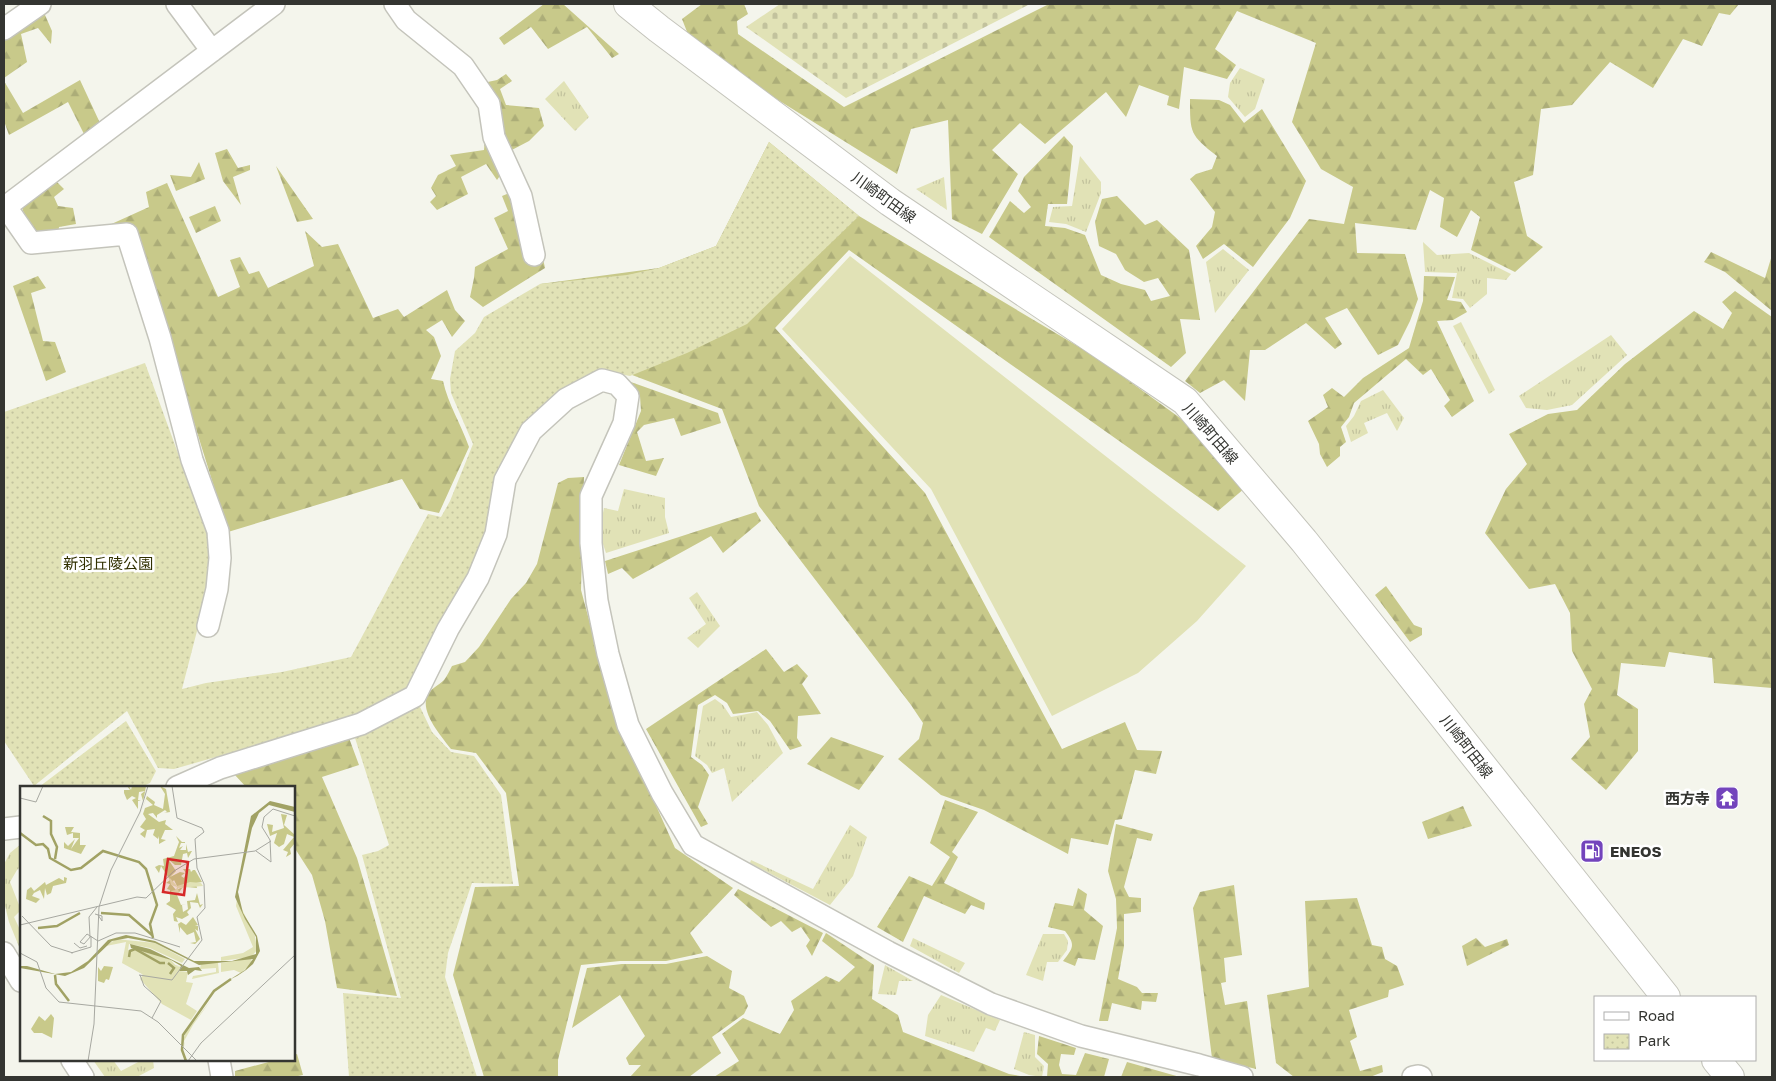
<svg xmlns="http://www.w3.org/2000/svg" width="1776" height="1081" font-family="'Golos Text','Noto Sans JP',sans-serif">
<defs>
<pattern id="grass-tufts" width="24" height="20" patternUnits="userSpaceOnUse" patternTransform="scale(1.25)"><rect width="24" height="20" fill="#e1e2b6"/><path d="M3 7l-1-3M5 7V3M7 7l1-3M15 17l-1-3M17 17v-4M19 17l1-3" fill="none" stroke="#c2c29d"/></pattern>
<pattern id="forest-firs" width="22" height="20" patternUnits="userSpaceOnUse" patternTransform="scale(1.25)"><rect width="22" height="20" fill="#c8c98a"/><path d="M5 1l3.5 6h-7zM16 11l3.5 6h-7z" fill="#acad78"/></pattern>
<pattern id="cemetery-stones" width="16" height="16" patternUnits="userSpaceOnUse" patternTransform="scale(1.25)"><rect width="16" height="16" fill="#e1e2b6"/><path d="M2 7V4a2 2 0 0 1 4 0v3zM10 15v-3a2 2 0 0 1 4 0v3z" fill="#c2c29d"/></pattern>
<pattern id="park-dots" width="8" height="8" patternUnits="userSpaceOnUse" patternTransform="scale(1.25)"><rect width="8" height="8" fill="#e1e2b6"/><path d="M2 2h.1M6 6h.1" fill="none" stroke="#c2c29d" stroke-width="1.8" stroke-linecap="round"/></pattern>
</defs>
<rect width="100%" height="100%" fill="#f4f5ec"/>
<!-- grass -->
<path fill="url(#grass-tufts)" d="M 1240,68 L 1265,79 L 1255,109 L 1245,117 L 1228,97 L 1230,83 Z
M 564,81 L 589,117 L 575,131 L 545,99 Z
M 1080,156 L 1101,182 L 1101,193 L 1086,232 L 1066,224 L 1049,222 L 1053,207 L 1072,206 Z
M 944,177 L 947,210 L 916,189 Z
M 1423,242 L 1437,255 L 1469,253 L 1511,274 L 1506,280 L 1487,278 L 1487,294 L 1470,308 L 1463,299 L 1452,298 L 1457,273 L 1425,272 Z
M 1223,249 L 1249,270 L 1215,313 L 1206,262 Z
M 1461,322 L 1495,390 L 1489,394 L 1453,326 Z
M 1611,335 L 1627,355 L 1572,405 L 1547,410 L 1526,408 L 1519,396 Z
M 1383,390 L 1404,418 L 1397,431 L 1387,413 L 1364,423 L 1368,433 L 1351,442 L 1346,426 L 1354,416 L 1361,401 Z
M 624,489 L 665,498 L 665,517 L 669,533 L 606,553 L 599,532 L 604,508 L 618,511 Z
M 697,592 L 720,626 L 698,648 L 687,638 L 706,624 L 689,598 Z
M 715,699 L 723,705 L 731,717 L 757,712 L 768,725 L 783,753 L 732,802 L 724,768 L 712,773 L 707,765 L 695,756 L 703,706 Z
M 850,825 L 867,837 L 853,876 L 830,905 L 750,863 L 751,860 L 813,889 Z
M 21,844 L 21,866 L 17,870 L 10,882 L 21,910 L 14,917 L 21,932 L 20,949 L 9,922 L 4,902 L 4,864 L 10,853 Z
M 1043,934 L 1064,934 L 1068,941 L 1067,950 L 1058,962 L 1047,962 L 1043,981 L 1026,975 Z
M 913,938 L 965,963 L 959,973 L 910,946 Z
M 885,965 L 913,981 L 899,981 L 896,995 L 878,994 Z
M 941,995 L 1000,1020 L 995,1031 L 986,1028 L 974,1052 L 925,1036 L 928,1015 Z
M 1024,1032 L 1035,1035 L 1035,1057 L 1044,1066 L 1042,1077 L 1029,1075 L 1014,1069 Z
M 93,1060 L 113,1060 L 121,1071 L 142,1060 L 153,1060 L 154,1068 L 137,1077 L 105,1077 Z"/>
<!-- forest -->
<path fill="url(#forest-firs)" d="M 544,4 L 563,4 L 619,54 L 612,58 L 587,27 L 548,49 L 531,27 L 504,45 L 499,38 Z
M 702,4 L 744,4 L 748,14 L 737,21 L 738,34 L 844,107 L 1049,4 L 1739,4 L 1730,15 L 1719,13 L 1702,46 L 1683,39 L 1653,88 L 1610,62 L 1572,105 L 1541,109 L 1533,175 L 1514,182 L 1527,236 L 1543,247 L 1515,272 L 1471,250 L 1480,217 L 1471,210 L 1457,237 L 1440,227 L 1444,198 L 1430,190 L 1416,230 L 1355,223 L 1357,253 L 1405,254 L 1418,299 L 1410,321 L 1398,345 L 1378,355 L 1347,308 L 1325,318 L 1342,344 L 1335,349 L 1306,323 L 1265,350 L 1250,350 L 1245,401 L 1224,380 L 1200,393 L 1185,381 L 1309,219 L 1344,224 L 1353,187 L 1321,169 L 1292,122 L 1316,43 L 1237,11 L 1215,49 L 1236,65 L 1227,79 L 1184,67 L 1179,109 L 1167,105 L 1169,96 L 1139,85 L 1126,117 L 1106,92 L 1045,144 L 1020,123 L 992,150 L 1018,174 L 982,234 L 952,219 L 948,120 L 911,129 L 897,174 L 693,47 L 682,19 Z
M 36,15 L 45,15 L 52,31 L 51,44 L 38,28 L 21,34 L 27,62 L 4,78 L 4,40 Z
M 506,74 L 512,81 L 500,89 L 506,105 L 539,108 L 544,126 L 529,141 L 508,152 L 483,83 L 497,80 Z
M 80,80 L 100,123 L 84,134 L 68,102 L 9,135 L 4,121 L 4,81 L 23,113 Z
M 1190,99 L 1219,100 L 1230,105 L 1244,123 L 1262,109 L 1306,181 L 1290,218 L 1253,267 L 1224,244 L 1203,259 L 1196,246 L 1212,227 L 1215,212 L 1190,179 L 1196,174 L 1212,169 L 1217,156 C 1190,135 1190,133 1190,99 Z
M 1064,136 L 1073,146 L 1067,204 L 1048,204 L 1045,226 L 1065,228 L 1085,235 L 1101,275 L 1121,284 L 1145,290 L 1151,301 L 1170,296 L 1158,278 L 1144,282 L 1125,270 L 1116,254 L 1099,246 L 1095,222 L 1102,199 L 1117,196 L 1145,225 L 1157,220 L 1189,250 L 1200,320 L 1180,319 L 1186,353 L 1171,367 L 989,237 L 1010,201 L 1024,213 L 1031,207 L 1018,191 L 1024,177 Z
M 485,139 L 504,170 L 497,180 L 486,164 L 461,177 L 468,194 L 437,210 L 430,202 L 436,196 L 431,188 L 438,175 L 456,166 L 450,155 L 484,150 Z
M 769,142 L 859,216 L 1096,357 L 1187,423 L 1245,488 L 1218,511 L 849,250 L 775,328 L 925,493 L 1062,749 L 1125,722 L 1137,750 L 1162,751 L 1156,774 L 1135,770 L 1122,819 L 1115,820 L 1108,845 L 1071,838 L 1068,854 L 984,810 L 941,795 L 898,759 L 919,739 L 923,723 L 911,705 L 759,506 L 722,409 L 603,364 L 540,284 L 659,268 L 716,246 Z
M 227,149 L 238,168 L 250,165 L 250,170 L 233,177 L 241,205 L 223,181 L 215,153 Z
M 199,162 L 205,179 L 176,191 L 170,175 L 191,177 Z
M 276,166 L 313,219 L 297,222 Z
M 57,182 L 64,189 L 54,197 L 58,206 L 73,208 L 76,224 L 59,227 L 58,234 L 41,235 L 26,222 L 22,207 Z
M 167,183 L 218,297 L 240,287 L 230,260 L 240,257 L 249,274 L 259,271 L 268,288 L 314,266 L 305,231 L 322,247 L 338,244 L 373,318 L 398,309 L 404,317 L 447,290 L 455,310 L 465,321 L 452,337 L 442,320 L 426,330 L 434,337 L 441,356 L 431,379 L 443,381 C 448,404 461,424 469,447 L 439,513 L 420,509 L 402,479 L 228,532 L 134,229 L 96,231 L 149,207 L 146,192 Z
M 512,192 L 535,222 L 545,268 L 483,307 L 470,297 L 474,278 L 475,267 L 508,249 L 494,218 L 508,211 L 502,196 Z
M 215,206 L 221,221 L 196,233 L 189,217 Z
M 1711,252 L 1765,278 L 1772,255 L 1772,311 L 1725,272 L 1704,262 Z
M 38,276 L 46,288 L 31,293 L 43,341 L 55,342 L 66,372 L 46,381 L 13,286 Z
M 1424,276 L 1455,277 L 1447,300 L 1461,302 L 1467,312 L 1453,320 L 1437,321 L 1474,401 L 1452,417 L 1444,406 L 1450,400 L 1431,369 L 1423,375 L 1406,359 L 1354,403 L 1349,417 L 1341,427 L 1346,442 L 1340,447 L 1340,456 L 1327,467 L 1320,454 L 1319,444 L 1308,421 L 1328,407 L 1323,395 L 1332,388 L 1344,397 L 1363,378 L 1409,348 L 1423,301 Z
M 1735,291 L 1772,317 L 1772,688 L 1714,683 L 1712,658 L 1669,652 L 1665,667 L 1621,663 L 1617,695 L 1638,709 L 1638,751 L 1606,790 L 1571,759 L 1590,737 L 1584,704 L 1592,689 L 1572,651 L 1570,613 L 1555,584 L 1529,589 L 1485,533 L 1506,489 L 1527,464 L 1509,434 L 1548,414 L 1577,410 L 1625,364 L 1694,311 L 1723,329 L 1732,313 L 1722,302 Z
M 628,381 L 718,413 L 721,423 L 681,436 L 674,418 L 644,425 L 637,432 L 646,461 L 664,458 L 656,476 L 619,465 L 641,411 L 640,396 Z
M 584,477 L 581,590 L 613,709 L 675,848 L 733,888 L 690,933 L 703,953 L 666,961 L 620,961 L 581,965 L 558,1060 L 558,1077 L 484,1077 L 453,975 L 475,887 L 519,886 L 506,793 L 476,753 L 451,749 C 441,736 417,709 429,693 C 432,688 439,685 444,680 C 447,676 450,670 452,666 L 465,662 L 479,647 L 511,599 L 526,583 L 537,564 L 558,483 L 568,478 Z
M 756,512 L 761,521 L 723,553 L 711,536 L 633,579 L 622,568 L 608,574 L 605,561 Z
M 1386,586 L 1414,625 L 1422,628 L 1422,635 L 1410,642 L 1375,595 Z
M 766,649 L 784,672 L 797,664 L 808,676 L 802,684 L 821,714 L 798,716 L 797,738 L 802,746 L 790,750 L 770,721 L 758,711 L 733,714 L 727,703 L 715,695 L 698,705 L 691,757 L 702,765 L 709,775 L 698,807 L 708,824 L 701,827 L 646,729 Z
M 831,737 L 884,756 L 859,790 L 807,764 Z
M 349,738 L 359,765 L 322,777 L 357,858 L 397,996 L 337,988 L 325,921 L 312,875 L 294,847 L 294,787 L 246,787 L 234,774 Z
M 945,800 L 978,812 L 952,852 L 958,857 L 944,883 L 985,903 L 984,910 L 971,905 L 965,914 L 924,896 L 903,942 L 877,927 L 909,876 L 932,886 L 950,857 L 930,843 Z
M 1463,806 L 1472,826 L 1428,839 L 1422,822 Z
M 1116,824 L 1153,834 L 1151,841 L 1137,838 L 1124,887 L 1129,897 L 1141,898 L 1141,912 L 1124,914 L 1124,946 L 1118,979 L 1137,987 L 1142,993 L 1158,993 L 1156,1002 L 1142,1001 L 1141,1010 L 1112,1003 L 1108,1021 L 1099,1021 L 1117,928 L 1116,899 L 1108,871 Z
M 1234,885 L 1242,955 L 1224,958 L 1226,982 L 1221,983 L 1225,1005 L 1247,1001 L 1256,1069 L 1212,1058 L 1193,908 L 1200,892 Z
M 1078,888 L 1087,894 L 1084,910 L 1103,926 L 1095,960 L 1078,958 L 1075,966 L 1063,961 C 1073,948 1076,945 1065,931 L 1048,927 L 1055,903 L 1073,906 Z
M 738,889 L 823,933 L 812,956 L 806,946 L 810,940 L 801,927 L 792,932 L 781,921 L 771,927 L 734,895 Z
M 1357,898 L 1372,945 L 1382,947 L 1385,959 L 1397,966 L 1404,985 L 1389,990 L 1388,997 L 1349,1010 L 1357,1037 L 1350,1041 L 1360,1071 L 1382,1065 L 1383,1072 L 1370,1077 L 1294,1077 L 1276,1063 L 1267,995 L 1309,987 L 1305,901 Z
M 826,933 L 874,965 L 872,999 L 898,1015 L 903,1032 L 1009,1074 L 1026,1077 L 714,1077 L 739,1061 L 722,1034 L 743,1018 L 780,1034 L 794,1010 L 791,1001 L 826,976 L 839,982 L 855,967 L 822,941 Z
M 1476,938 L 1485,947 L 1507,939 L 1509,945 L 1467,966 L 1462,946 Z
M 707,956 L 732,971 L 729,988 L 744,996 L 748,1006 L 744,1014 L 712,1037 L 721,1053 L 689,1077 L 630,1077 L 641,1065 L 629,1065 L 626,1058 L 645,1036 L 620,995 L 572,1028 L 587,968 L 622,964 L 666,964 Z
M 1039,1036 L 1076,1048 L 1074,1055 L 1061,1054 L 1059,1065 L 1062,1074 L 1076,1075 L 1085,1053 L 1109,1059 L 1104,1077 L 1047,1077 L 1048,1064 L 1037,1054 Z
M 297,1054 L 303,1075 L 293,1077 L 235,1077 L 235,1071 L 276,1060 L 294,1060 L 294,1055 Z
M 1127,1062 L 1180,1077 L 1121,1077 Z"/>
<!-- cemetery -->
<path fill="url(#cemetery-stones)" d="M 780,4 L 1030,4 L 846,98 L 746,27 Z"/>
<!-- park -->
<path fill="url(#park-dots)" d="M 769,142 L 859,216 L 747,324 L 687,353 L 630,376 L 604,371 L 525,426 L 487,542 L 411,688 L 432,732 L 451,752 L 474,756 L 501,795 L 513,884 L 472,883 L 448,953 L 445,977 L 477,1077 L 349,1077 L 343,993 L 401,998 L 362,855 L 378,851 L 389,845 L 349,719 L 174,769 L 158,768 L 127,711 L 34,786 L 4,741 L 4,412 L 145,363 L 209,538 L 212,573 L 182,689 L 206,683 L 282,672 L 351,657 L 428,514 L 441,517 L 450,501 L 473,444 L 451,393 L 450,379 L 455,351 L 475,333 L 484,317 L 540,284 L 627,275 L 659,268 L 716,246 Z
M 126,721 L 156,771 L 150,783 L 141,787 L 39,787 Z"/>
<!-- pitch -->
<path fill="#e1e2b6" d="M 850,256 L 1246,566 L 1197,621 L 1138,673 L 1052,716 L 931,489 L 782,329 Z"/>
<g fill="none" stroke-linecap="round" stroke-linejoin="round">
<!-- minor casing -->
<g stroke="#c4c4bb" stroke-width="24">
<path id="minor" d="M 177,4 L 212,51
M 395,4 L 406,20 L 463,66 L 489,104 L 494,137 L 521,196 L 534,255
M 4,29 L 40,4
M 6,207 L 31,243 L 127,234 L 160,338 L 192,460 L 218,531 L 220,558 L 217,589 L 208,626
M 4,208 L 274,4
M 177,787 L 220,768 L 361,724 L 415,696 L 448,629 L 478,578 L 496,534 L 505,480 L 531,431 L 566,399 L 602,380 L 617,384 L 628,396 L 624,423 L 591,496 L 591,543 L 597,601 L 608,654 L 628,725 L 662,793 L 693,845 L 888,952 L 991,1004 L 1081,1036 L 1199,1065 L 1242,1077
M 4,829 L 21,827
M 4,953 L 21,981
M 72,1060 L 83,1077
M 219,1060 L 222,1077
M 1413,1077 L 1418,1076 L 1421,1077"/>
</g>
<!-- secondary casing -->
<g stroke="#c4c4bb" stroke-width="30">
<path id="secondary" d="M 628,4 L 659,29 L 890,202 L 1185,401 L 1304,541 L 1666,997
M 1716,1060 L 1730,1077"/>
</g>
<!-- minor -->
<use href="#minor" stroke="#fff" stroke-width="21"/>
<!-- secondary -->
<use href="#secondary" stroke="#fff" stroke-width="28"/>
</g>
<!-- icons -->
<defs>
<g id="temple-square" transform="scale(1.25)"><rect x="-9" y="-9" width="18" height="18" rx="4" fill="#7344bc" stroke="#fff"/><path d="M0-6L5-2H3V0L6.5 2.5H4V6H1.5V3h-3V6H-4V2.5H-6.5L-3 0V-2H-5Z" fill="#fff"/></g>
<g id="fuel-square" transform="scale(1.25)"><rect x="-9" y="-9" width="18" height="18" rx="4" fill="#7344bc" stroke="#fff"/><path d="M-5.5-6h7V0h2V4h1.3V-2.5L3-4.5l.8-.8L6-3V5H2.5V1h-1V6h-7ZM-4.2-4.7v3.2H.2V-4.7Z" fill="#fff"/></g>
</defs>
<g fill-rule="evenodd">
<use href="#temple-square" x="1727" y="798"/>
<use href="#fuel-square" x="1592" y="851"/>
</g>
<g text-anchor="middle" dominant-baseline="central" stroke-width="5" stroke-linejoin="round" paint-order="stroke">
<!-- street labels -->
<g font-size="15" fill="#343531" stroke="#fff">
<text transform="translate(884 197) rotate(36)">川崎町田線</text>
<text transform="translate(1211 433) rotate(49)">川崎町田線</text>
<text transform="translate(1467 746) rotate(52)">川崎町田線</text>
</g>
<!-- park labels -->
<g font-size="15" fill="#313000" stroke="#fff">
<text x="108" y="563">新羽丘陵公園</text>
</g>
<!-- poi labels -->
<g font-size="15" font-weight="bold" fill="#343531" stroke="#fff" text-anchor="end">
<text x="1710" y="798">西方寺</text>
<text x="1610" y="851" text-anchor="start">ENEOS</text>
</g>
</g>
<!-- overview -->
<g transform="translate(20 786)">
<rect width="275" height="275" fill="#f4f5ec"/>
<path d="M 217,113 L 235,150 L 237,164 L 231,171 L 201,175 L 201,171 L 223,167 L 233,161 L 216,120 ZM 96,153 L 135,157 L 165,173 L 162,177 L 130,162 L 109,158 L 108,165 L 159,180 L 120,187 L 102,177 L 106,156 L 86,160 ZM 231,172 L 232,177 L 221,187 L 214,184 L 201,186 L 201,177 ZM 181,177 L 198,177 L 199,187 L 172,193 L 173,190 L 196,186 L 196,182 L 180,183 Z" fill="#e1e2b6"/>
<path d="M 107,0 L 109,0 L 111,4 L 112,0 L 126,0 L 125,6 L 123,15 L 121,8 L 125,5 L 119,6 L 118,14 L 121,15 L 118,15 L 118,23 L 112,14 L 116,12 L 112,10 L 107,14 L 104,7 L 104,4 L 110,4 ZM 140,0 L 146,3 L 150,26 L 144,27 L 147,26 L 145,24 L 137,29 L 137,32 L 133,27 L 128,28 L 139,36 L 146,34 L 145,38 L 153,44 L 145,44 L 141,53 L 146,54 L 139,58 L 139,50 L 138,53 L 133,49 L 135,43 L 127,44 L 125,52 L 120,48 L 125,44 L 120,41 L 126,33 L 123,28 L 125,22 L 133,19 L 126,13 L 114,44 L 127,10 L 135,16 L 134,19 L 143,23 L 145,8 ZM 261,28 L 267,29 L 264,39 L 275,49 L 275,57 L 270,63 L 271,68 L 266,71 L 268,66 L 263,64 L 274,51 L 267,48 L 264,58 L 259,61 L 254,57 L 257,47 L 250,50 L 247,38 L 253,39 L 252,46 L 264,42 ZM 45,41 L 54,41 L 51,46 L 60,47 L 60,59 L 66,59 L 61,68 L 44,62 L 44,56 L 48,60 L 55,53 L 51,63 L 59,52 L 53,52 L 53,47 L 47,49 ZM 156,50 L 162,56 L 165,56 L 165,57 L 161,57 L 159,62 L 163,60 L 160,64 L 166,64 L 166,58 L 168,66 L 171,65 L 172,65 L 168,72 L 167,67 L 163,68 L 161,79 L 155,79 L 148,73 L 156,85 L 150,91 L 160,86 L 165,87 L 161,90 L 164,92 L 166,87 L 163,83 L 170,83 L 171,86 L 173,84 L 175,84 L 182,96 L 176,97 L 177,102 L 157,100 L 154,94 L 151,98 L 156,104 L 163,101 L 157,109 L 161,119 L 166,118 L 162,119 L 163,126 L 168,123 L 167,115 L 175,114 L 177,107 L 180,119 L 183,118 L 180,122 L 178,117 L 170,116 L 171,122 L 167,126 L 169,129 L 162,133 L 156,131 L 158,136 L 154,135 L 153,128 L 156,124 L 146,118 L 150,115 L 150,104 L 147,103 L 150,98 L 146,97 L 150,94 L 141,80 L 139,87 L 135,81 L 139,79 L 144,80 L 143,73 L 154,70 L 159,56 ZM 44,91 L 47,92 L 46,97 L 33,100 L 31,107 L 27,109 L 25,102 L 24,113 L 20,104 L 14,107 L 12,110 L 20,113 L 16,117 L 6,113 L 7,104 L 11,101 L 14,105 L 25,96 L 26,99 L 39,92 L 44,95 ZM 173,131 L 178,139 L 175,139 L 178,140 L 178,145 L 175,143 L 180,153 L 175,158 L 170,157 L 176,156 L 174,146 L 167,149 L 160,141 L 160,147 L 158,138 L 161,136 L 166,139 ZM 84,180 L 93,181 L 89,194 L 86,193 L 84,197 L 78,195 L 78,181 L 81,185 ZM 31,228 L 34,232 L 32,252 L 22,247 L 14,247 L 11,243 L 19,230 L 25,235 Z" fill="#c8c98a"/>
<path d="M 149,91 L 157,100 L 170,96 L 181,97 L 183,100 L 158,102 L 159,107 L 154,109 L 151,105 L 156,104 L 157,101 L 151,99 ZM 191,214 L 173,239 L 164,255 L 165,261 L 163,254 L 166,246 Z" fill="#e1e2b6"/>
<path d="M 115,161 L 151,174 L 156,180 L 164,181 L 159,185 L 168,186 L 166,196 L 173,197 L 166,218 L 177,225 L 171,234 L 142,218 L 120,193 L 123,189 L 105,175 L 107,165 Z" fill="#e1e2b6"/>
<path d="M 250,15 L 275,21 L 275,26 L 249,19 L 239,27 L 232,42 L 218,106 L 223,127 L 237,150 L 240,165 L 233,178 L 226,184 L 217,190 L 209,194 L 225,184 L 233,173 L 179,179 L 135,157 L 108,152 L 92,155 L 64,182 L 45,190 L 0,182 L 0,180 L 7,180 L 35,188 L 51,186 L 68,175 L 88,154 L 106,149 L 135,155 L 174,175 L 212,175 L 236,168 L 236,151 L 225,133 L 215,111 L 231,30 ZM 110,158 L 130,163 L 169,182 L 179,181 L 182,185 L 175,184 L 168,189 L 167,185 L 159,185 L 161,180 L 151,174 L 111,162 Z" fill="#a1a264"/>
<path fill="none" stroke="#a1a264" stroke-width="2.5" d="M 23,30 L 31,35 L 31,48 L 37,61 L 35,73M 0,47 L 16,59 L 23,58 L 28,63 L 30,72 L 51,84 L 61,82 L 83,65 L 119,76 L 126,83 L 137,119 L 130,138 L 133,152M 81,127 L 109,129 L 132,149M 18,142 L 37,140 L 60,127M 109,171 L 110,165 L 115,163 L 140,177 L 145,177M 148,177 L 154,182 L 150,188M 35,189 L 36,198 L 49,215M 166,275 L 162,264 L 163,249 L 194,205 L 211,193"/>
<path fill="none" stroke="#a7a8a1" stroke-width="1" d="M 0,12 L 16,16 L 23,0M 236,65 L 251,76M 251,76 L 250,54 L 242,41 L 244,31 L 253,23 L 275,30M 75,128 L 82,130 L 82,135 L 78,129M 2,130 L 31,160 L 53,167M 0,139 L 117,111 L 126,112 L 154,85 L 174,73 L 235,65 L 251,55M 70,151 L 69,131 L 77,121M 54,157 L 60,162 L 67,160M 0,167 L 17,176 L 26,202 L 39,216 L 121,225 L 138,236 L 177,275M 51,167 L 71,161 L 71,150 L 64,158 L 60,156 L 67,148 L 78,155 L 96,147 L 115,147 L 160,161M 119,189 L 152,194 L 182,154 L 177,131 L 185,122 L 184,98 L 177,82 L 175,53 L 184,46 L 182,42 L 157,32 L 152,0M 120,189 L 124,200 L 141,215 L 132,232M 68,275 L 74,238 L 79,121 L 91,84 L 120,26 L 128,0M 168,275 L 181,257 L 275,169"/>
<path fill="#d62828" fill-opacity="0.15" stroke="#d62828" stroke-width="2.5" d="M 148,73 L 168,76 L 164,109 L 143,106 Z"/>
<rect width="275" height="275" fill="none" stroke="#343531" stroke-width="2.5"/>
</g>
<!-- border -->
<rect width="1776" height="1081" fill="none" stroke="#343531" stroke-width="10"/>
<!-- legend -->
<rect x="1594" y="996" width="162" height="65" fill="#ffffff" stroke="#aeaead"/>
<rect x="1604" y="1012" width="25" height="8" fill="#ffffff" stroke="#aeaead"/>
<text x="1638" y="1021" font-size="15" fill="#343531">Road</text>
<rect x="1604" y="1034" width="25" height="15" fill="url(#park-dots)" stroke="#aeaead"/>
<text x="1638" y="1046" font-size="15" fill="#343531">Park</text>
</svg>
